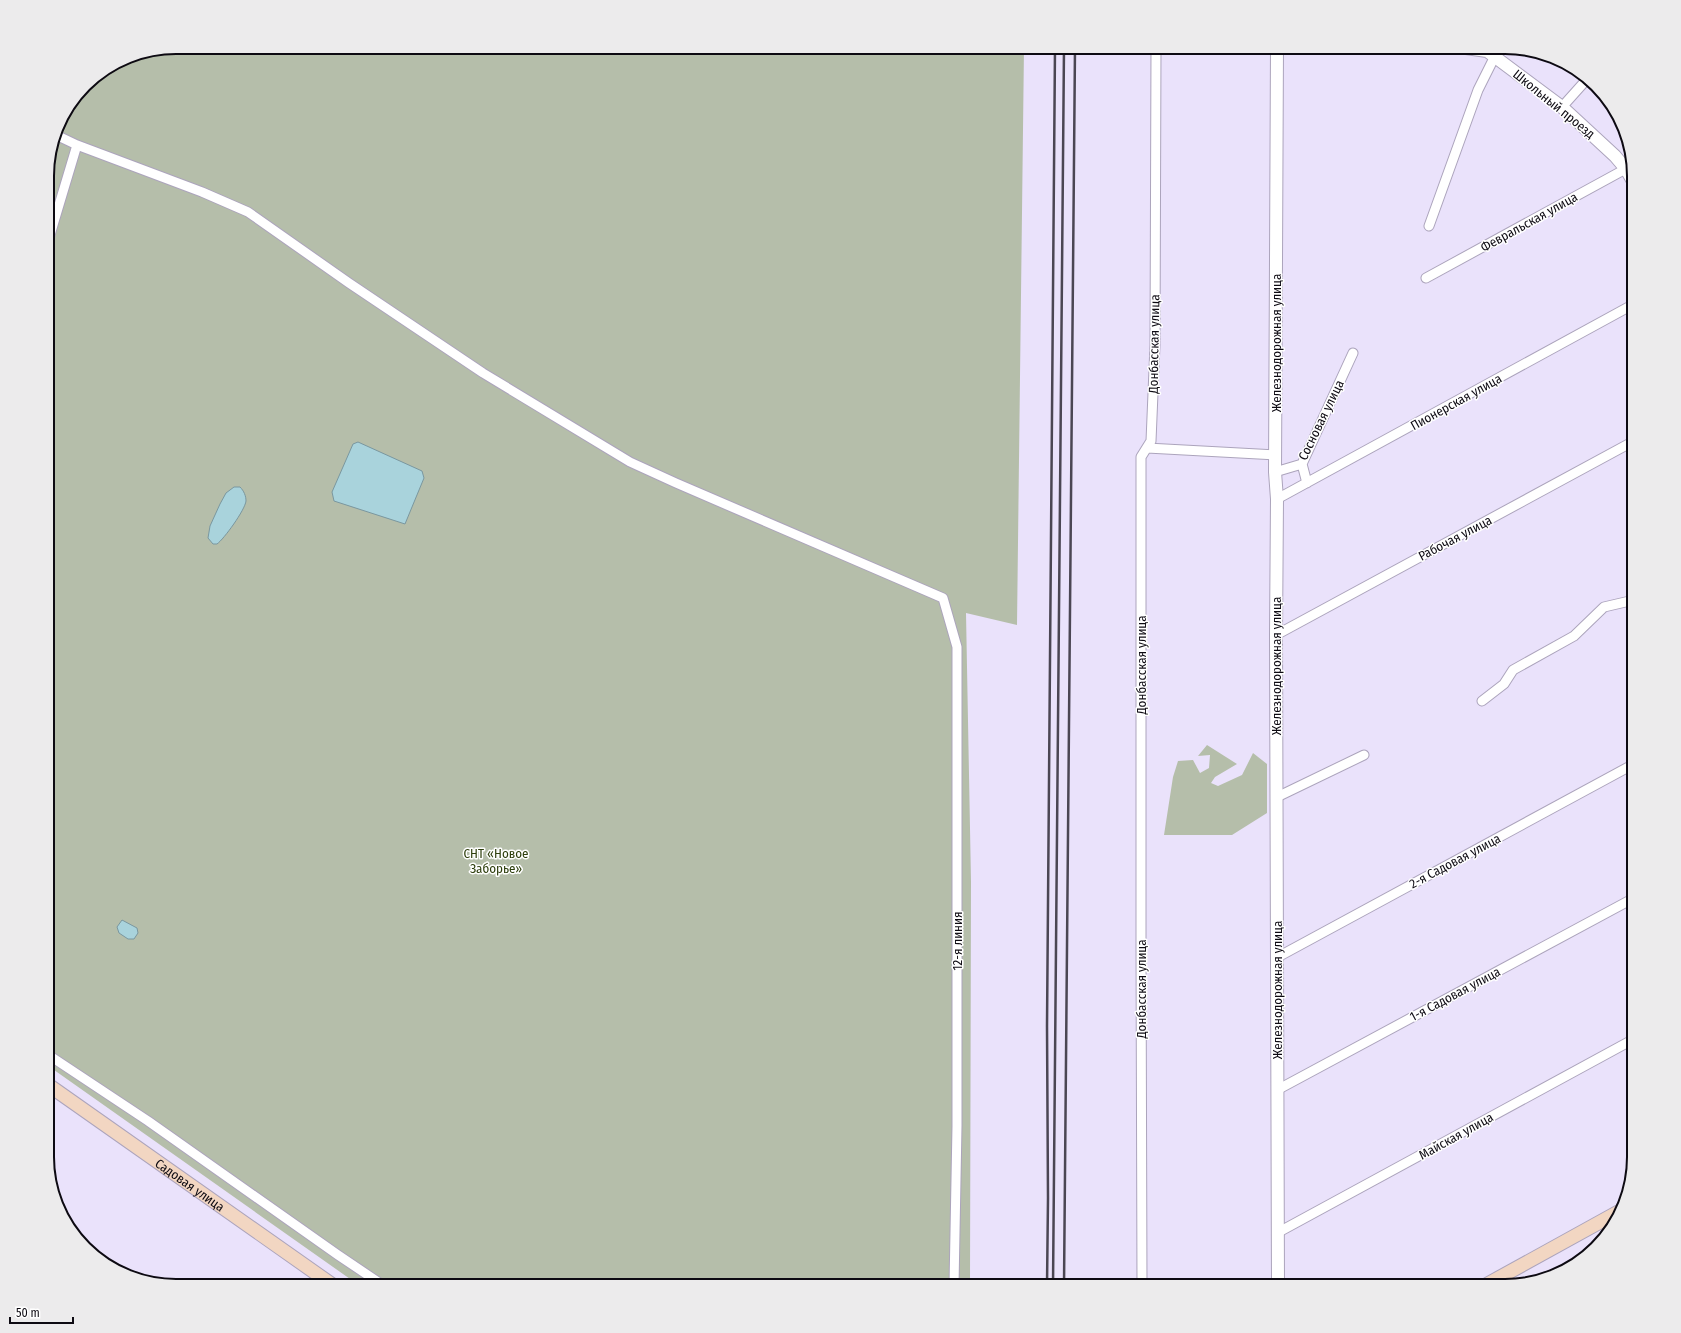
<svg xmlns="http://www.w3.org/2000/svg" width="1681" height="1333" font-family="'Fira Sans Condensed',sans-serif">
<rect width="100%" height="100%" fill="#eae2fb"/>
<!-- green -->
<path fill="#b5beaa" d="M 177,47 L 1024,47 L 1017,625 L 966,613 L 971,882 L 970,1286 L 360,1286 L 47,1065 L 47,168 L 60,119 L 91,79 L 127,57 Z
M 1207,745 L 1237,764 L 1215,777 L 1211,783 L 1218,786 L 1242,775 L 1253,753 L 1267,764 L 1267,813 L 1232,835 L 1164,835 L 1173,777 L 1178,761 L 1193,760 L 1200,773 L 1209,768 L 1210,755 L 1198,756 Z"/>
<!-- water -->
<path fill="#a9d3dc" stroke="#7a979f" d="M 358,442 L 422,471 L 424,478 L 405,524 L 334,501 L 332,492 L 353,444 Z
M 234,487 L 240,487 C 244,491 246,496 246,501 C 245,510 224,539 217,544 L 213,544 L 208,538 L 210,526 L 220,504 L 226,493 Z
M 122,920 L 137,928 L 138,933 L 134,939 L 128,939 L 119,933 L 117,927 Z"/>
<g fill="none" stroke-linecap="round" stroke-linejoin="round">
<!-- minor casing -->
<g stroke="#aca4bc" stroke-width="11">
<path id="minor" d="M 1562,107 L 1588,78
M 56,135 L 77,145 L 202,192 L 248,212 L 349,283 L 483,373 L 630,462 L 676,483 L 943,598 L 957,647 L 957,1126 L 954,1286
M 1429,226 L 1478,90 L 1495,56
M 47,245 L 77,145
M 1426,278 L 1631,166
M 1147,448 L 1275,455
M 1302,464 L 1307,483
M 1275,472 L 1302,464 L 1353,353
M 1277,499 L 1634,304
M 1276,635 L 1634,441
M 1482,701 L 1504,684 L 1513,670 L 1574,636 L 1604,607 L 1634,600
M 1277,797 L 1364,755
M 1276,958 L 1634,764
M 47,1054 L 148,1121 L 338,1255 L 384,1286
M 1277,1090 L 1634,898
M 1277,1233 L 1634,1039
M 1142,1286 L 1141,948 L 1141,457 L 1151,441 L 1155,345 L 1156,47"/>
</g>
<!-- tertiary casing -->
<g stroke="#aca4bc" stroke-width="14">
<path id="tertiary" d="M 1277,47 L 1275,472 L 1277,499 L 1276,635 L 1278,1286
M 1459,47 L 1487,51 L 1562,107 L 1615,156 L 1626,169 L 1634,183"/>
</g>
<!-- secondary casing -->
<g stroke="#aca4bc" stroke-width="15">
<g id="secondary">
<path id="s1" d="M 47,1084 L 334,1286"/>
<path d="M 1484,1286 L 1620,1211"/>
</g>
</g>
<!-- minor -->
<use href="#minor" stroke="#fff" stroke-width="9"/>
<!-- tertiary -->
<use href="#tertiary" stroke="#fff" stroke-width="12"/>
<!-- secondary -->
<use href="#secondary" stroke="#f2d6c2" stroke-width="13"/>
<!-- rail -->
<path stroke="#4b4653" stroke-width="2.5" d="M 1047,1286 L 1048,1198 L 1047,1026 L 1055,47
M 1053,1286 L 1064,47
M 1064,1286 L 1075,47"/>
</g>
<g text-anchor="middle" dominant-baseline="central" stroke-width="3" stroke-linejoin="round" paint-order="stroke">
<!-- street labels -->
<g font-size="13" fill="#0d0a12" stroke="#fff">
<text transform="translate(1554 104) rotate(39)">Школьный проезд</text>
<text transform="translate(1529 222) rotate(-29)">Февральская улица</text>
<text transform="translate(1276 343) rotate(-90)">Железнодорожная улица</text>
<text transform="translate(1154 344) rotate(-89)">Донбасская улица</text>
<text transform="translate(1456 402) rotate(-29)">Пионерская улица</text>
<text transform="translate(1321 420) rotate(-64)">Сосновая улица</text>
<text transform="translate(1455 538) rotate(-28)">Рабочая улица</text>
<text transform="translate(1141 665) rotate(-90)">Донбасская улица</text>
<text transform="translate(1276 666) rotate(-90)">Железнодорожная улица</text>
<text transform="translate(1455 861) rotate(-28)">2-я Садовая улица</text>
<text transform="translate(957 941) rotate(-90)">12-я линия</text>
<text transform="translate(1141 989) rotate(-90)">Донбасская улица</text>
<text transform="translate(1277 990) rotate(-90)">Железнодорожная улица</text>
<text transform="translate(1455 994) rotate(-28)">1-я Садовая улица</text>
<text transform="translate(1456 1136) rotate(-29)">Майская улица</text>
<text stroke="none"><textPath href="#s1" startOffset="175">Садовая улица</textPath></text>
</g>
<!-- park labels -->
<g font-size="13" fill="#2d3e0c" stroke="#fff">
<text x="496" y="853">СНТ «Новое<tspan x="496" dy="15">Заборье»</tspan></text>
</g>
</g>
<!-- crop -->
<path d="M0 0H1681V1333H0ZM176 54H1505A122 122 0 0 1 1627 176V1157A122 122 0 0 1 1505 1279H176A122 122 0 0 1 54 1157V176A122 122 0 0 1 176 54Z" fill="#ecebec" fill-rule="evenodd"/>
<path fill="none" stroke="#0d0a12" stroke-width="2" d="M176 54H1505A122 122 0 0 1 1627 176V1157A122 122 0 0 1 1505 1279H176A122 122 0 0 1 54 1157V176A122 122 0 0 1 176 54Z"/>
<!-- scale -->
<path d="M10 1317v6h63v-6" fill="none" stroke="#0d0a12" stroke-width="2"/>
<text x="16" y="1317" font-size="12" fill="#0d0a12" stroke="#ffffff" stroke-width="3" paint-order="stroke">50 m</text>
</svg>
